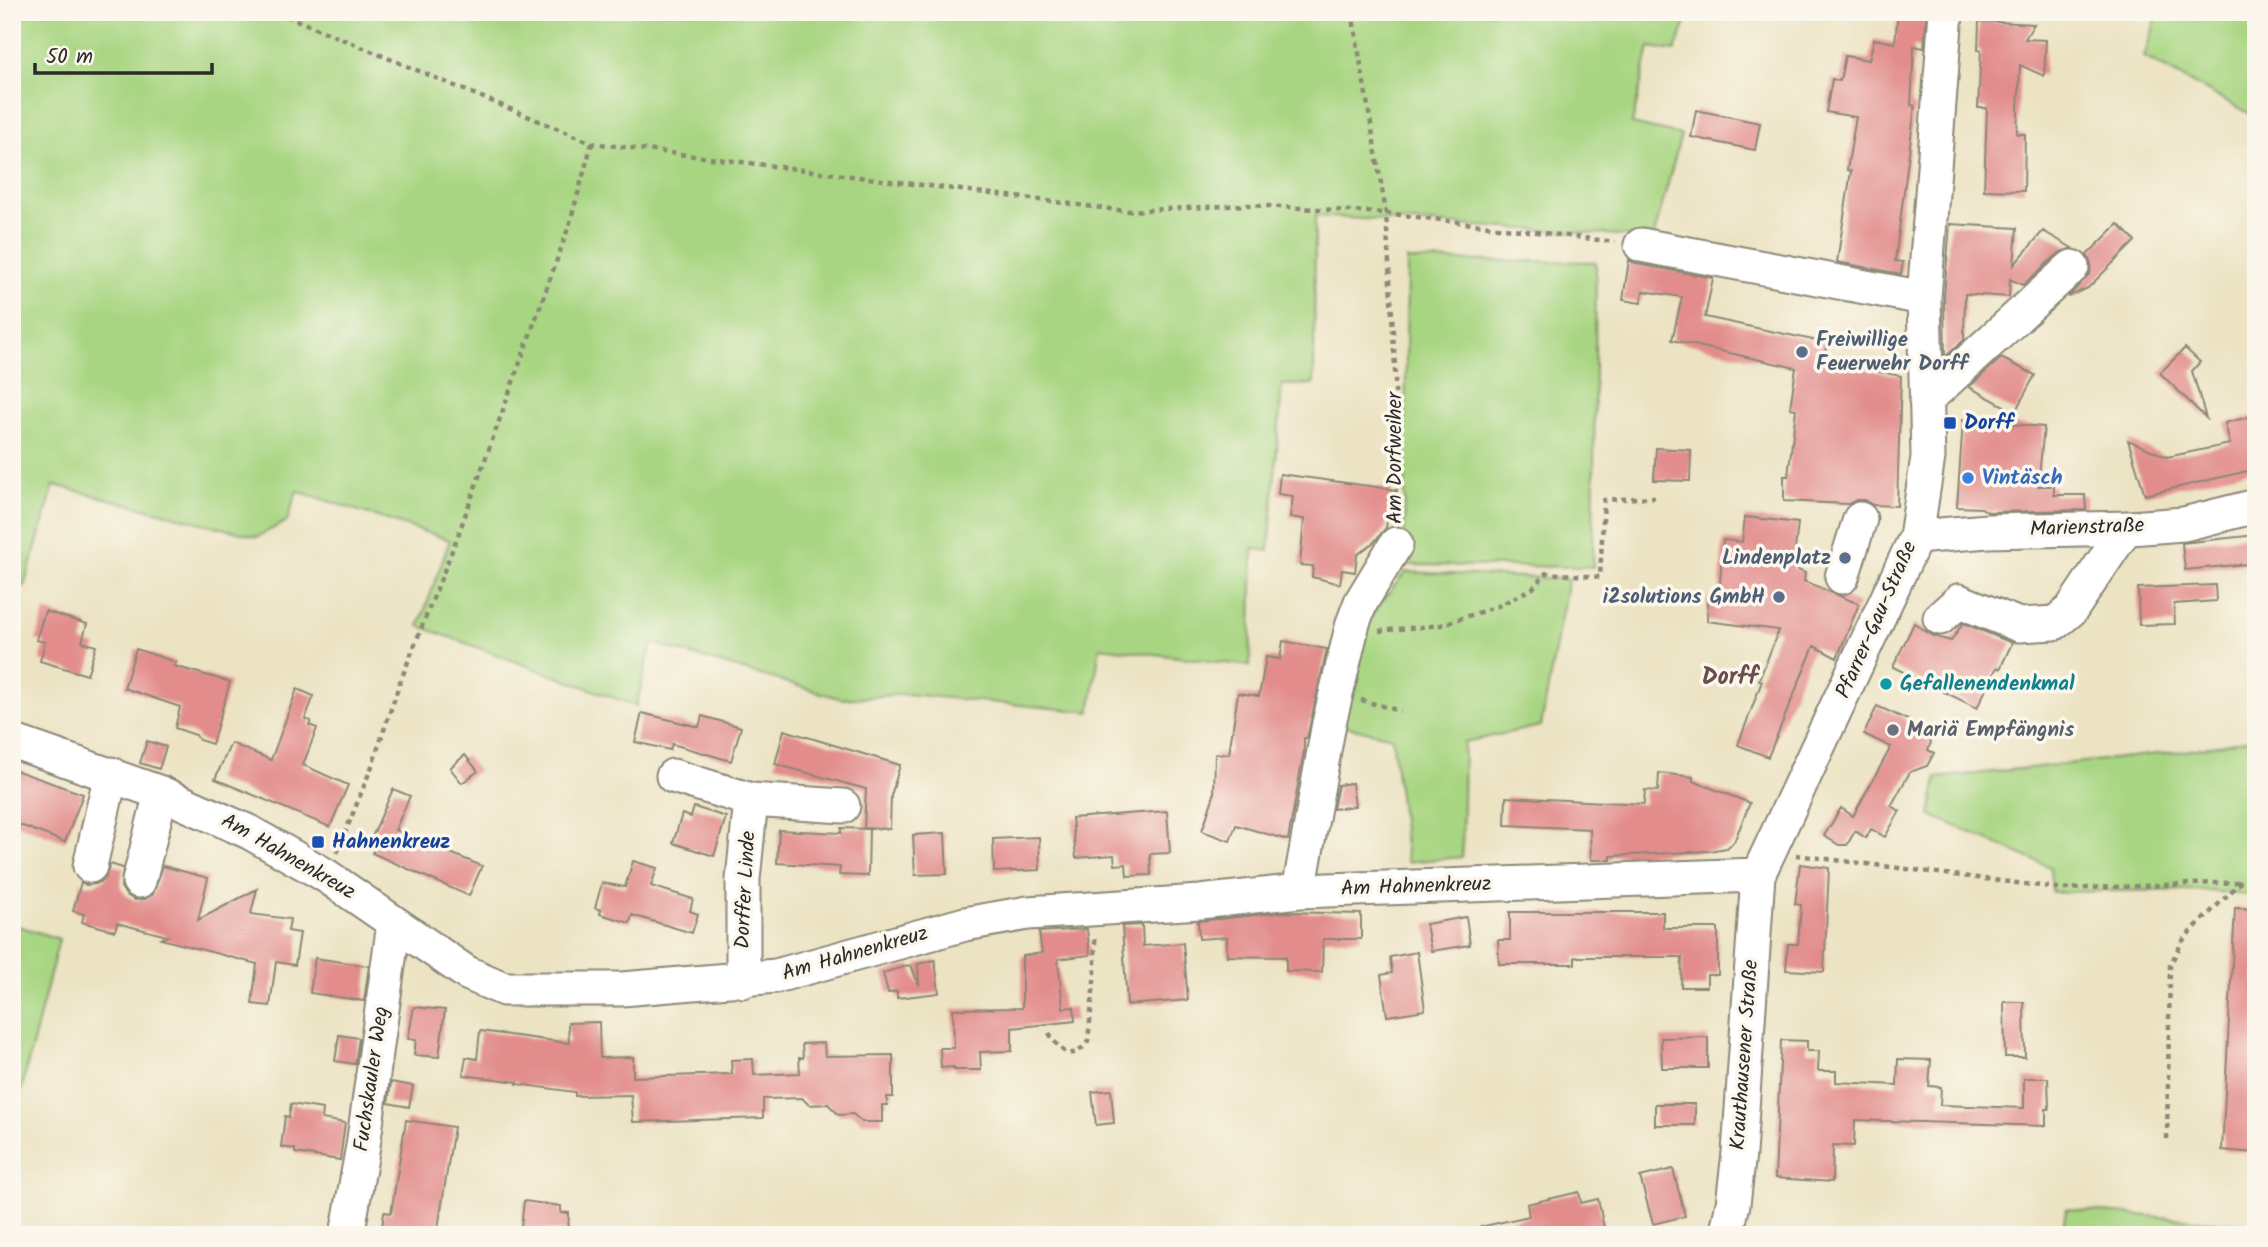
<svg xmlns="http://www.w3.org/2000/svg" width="2268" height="1247" font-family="Kalam,sans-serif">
<rect width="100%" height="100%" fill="#fbf7ec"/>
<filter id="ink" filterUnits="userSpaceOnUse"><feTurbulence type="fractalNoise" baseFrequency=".0143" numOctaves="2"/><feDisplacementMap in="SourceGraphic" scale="14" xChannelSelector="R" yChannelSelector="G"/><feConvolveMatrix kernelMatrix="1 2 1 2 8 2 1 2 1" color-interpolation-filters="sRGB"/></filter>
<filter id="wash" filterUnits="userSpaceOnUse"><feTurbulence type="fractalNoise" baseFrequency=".00686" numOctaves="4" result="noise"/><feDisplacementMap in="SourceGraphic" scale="28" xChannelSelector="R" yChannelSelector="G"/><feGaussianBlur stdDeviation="1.57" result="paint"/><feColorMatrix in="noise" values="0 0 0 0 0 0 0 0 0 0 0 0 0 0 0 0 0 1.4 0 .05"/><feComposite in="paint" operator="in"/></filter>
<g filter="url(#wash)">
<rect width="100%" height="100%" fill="#ece3c3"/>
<!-- green -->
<path fill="#a8d581" stroke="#6a8056" stroke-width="2" d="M 12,12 L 1690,12 L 1675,51 L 1649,47 L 1632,124 L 1681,135 L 1653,239 L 1606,234 L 1315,216 L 1314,384 L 1282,385 L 1269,551 L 1253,548 L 1250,666 L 1100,647 L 1090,712 L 907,694 L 842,699 L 652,643 L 636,706 L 419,626 L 450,540 L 297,491 L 287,521 L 257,537 L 54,485 L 24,587 L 12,582 Z
M 2158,12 L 2256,12 L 2256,117 L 2144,57 Z
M 1407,260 L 1596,262 L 1593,567 L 1404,565 Z
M 1405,572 L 1568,579 L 1541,726 L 1464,742 L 1462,857 L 1407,862 L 1392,737 L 1336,724 L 1358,633 Z
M 2256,628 L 2256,896 L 2200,890 L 2052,892 L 2050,867 L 1930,815 L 1937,778 L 2185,751 L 2255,738 L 2247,630 Z
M 12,924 L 59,939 L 12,1127 Z
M 2066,1209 L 2256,1225 L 2256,1235 L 2062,1235 Z"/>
<g id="blocks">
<!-- building -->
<path fill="#e28d8c" d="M 1898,12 L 1927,12 L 1924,48 L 1914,46 L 1911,105 L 1915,106 L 1895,261 L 1903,262 L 1901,274 L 1837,262 L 1851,171 L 1847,170 L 1856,117 L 1826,112 L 1832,79 L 1840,81 L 1845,56 L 1869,60 L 1874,39 L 1895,43 Z
M 1979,21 L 2034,24 L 2025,39 L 2046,40 L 2044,76 L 2020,65 L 2017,134 L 2025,134 L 2024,191 L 1984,190 L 1987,108 L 1978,108 L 1981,50 L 1978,50 Z
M 1696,110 L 1760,123 L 1755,150 L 1691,137 Z
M 1950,224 L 2017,228 L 2014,265 L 2043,231 L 2072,248 L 2059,253 L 2023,285 L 2010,279 L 2009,297 L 1965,294 L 1964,340 L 1945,357 L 1944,297 Z
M 2118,224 L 2135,241 L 2088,288 L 2068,297 L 2090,273 L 2091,264 L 2087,255 Z
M 1629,260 L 1637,264 L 1713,278 L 1705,317 L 1827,343 L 1823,361 L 1901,376 L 1897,506 L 1873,505 L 1865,500 L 1856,500 L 1848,504 L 1784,501 L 1784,476 L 1788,476 L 1796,409 L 1790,408 L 1796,368 L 1672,340 L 1682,297 L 1643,291 L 1641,303 L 1623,300 Z
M 2185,348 L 2200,362 L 2192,371 L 2206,418 L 2160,373 Z
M 2001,358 L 2035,375 L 2015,412 L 1969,387 Z
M 2253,416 L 2256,427 L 2256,469 L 2145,495 L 2128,440 L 2167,457 L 2230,444 L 2225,423 Z
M 1963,420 L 2044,427 L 2038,486 L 2054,486 L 2054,495 L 2085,495 L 2086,510 L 1988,512 L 1981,508 L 1957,507 Z
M 1656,448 L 1691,450 L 1690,481 L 1654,480 Z
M 1280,474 L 1392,489 L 1386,528 L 1374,542 L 1357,555 L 1355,572 L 1342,570 L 1340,584 L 1312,577 L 1313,566 L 1300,565 L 1304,519 L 1290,517 L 1293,496 L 1278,494 Z
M 1745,517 L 1798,523 L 1793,568 L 1805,573 L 1804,581 L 1859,604 L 1837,658 L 1814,646 L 1768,757 L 1738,745 L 1762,681 L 1759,680 L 1779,630 L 1707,621 L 1708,597 L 1719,598 L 1723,540 L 1742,542 Z
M 2256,535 L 2256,563 L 2185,570 L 2182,543 Z
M 2215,585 L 2216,601 L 2174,604 L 2175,624 L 2139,625 L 2138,588 Z
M 45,611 L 87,624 L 82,642 L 96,646 L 87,675 L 40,661 L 45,642 L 36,640 Z
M 1914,623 L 1933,636 L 1951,641 L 1963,623 L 2012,643 L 2000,669 L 1997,667 L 1977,708 L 1893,667 Z
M 1283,641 L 1327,649 L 1307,738 L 1304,738 L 1304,751 L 1288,840 L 1236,825 L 1230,841 L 1202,831 L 1214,795 L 1215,754 L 1229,754 L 1238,693 L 1259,696 L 1266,657 L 1280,659 Z
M 136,649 L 176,662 L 174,666 L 230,682 L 212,744 L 199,740 L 196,735 L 175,728 L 180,707 L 124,688 Z
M 297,689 L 314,696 L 305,719 L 311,721 L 309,725 L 317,728 L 303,765 L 348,785 L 330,827 L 215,779 L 231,743 L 271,760 Z
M 1877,706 L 1921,726 L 1931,742 L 1928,750 L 1934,753 L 1927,766 L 1910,772 L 1891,806 L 1900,811 L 1885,837 L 1871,829 L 1866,838 L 1855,831 L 1847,845 L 1839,845 L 1824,836 L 1841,808 L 1853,816 L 1891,747 L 1864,734 Z
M 642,713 L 699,727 L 702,716 L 741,727 L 731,761 L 672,744 L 670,750 L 635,742 Z
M 784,730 L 900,765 L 891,796 L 890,829 L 864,828 L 866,789 L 775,764 Z
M 147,741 L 166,747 L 159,769 L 140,763 Z
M 465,755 L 478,771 L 462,783 L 450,768 Z
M 12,769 L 83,794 L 65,842 L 12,822 Z
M 1659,773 L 1693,777 L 1693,781 L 1750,803 L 1734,842 L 1727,848 L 1709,851 L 1611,856 L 1611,860 L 1591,860 L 1590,829 L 1505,825 L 1506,797 L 1644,804 L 1645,790 L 1658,791 Z
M 1352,783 L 1355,806 L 1333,809 L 1338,785 Z
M 393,789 L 410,796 L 395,830 L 482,866 L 469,896 L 372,853 L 375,847 L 369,844 Z
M 694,807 L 726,817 L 714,856 L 673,843 L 682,814 L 691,817 Z
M 1167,811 L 1170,853 L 1150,854 L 1151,875 L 1127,876 L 1126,864 L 1115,865 L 1114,855 L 1076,858 L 1072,818 Z
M 841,828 L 869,829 L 868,876 L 839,875 L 840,867 L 777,863 L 779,830 L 841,833 Z
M 945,833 L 947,874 L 915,875 L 913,835 Z
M 1039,837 L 1040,870 L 994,872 L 993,839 Z
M 633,861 L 657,868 L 651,886 L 693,899 L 690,911 L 698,914 L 692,933 L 632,915 L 630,923 L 600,914 L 601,910 L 595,908 L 602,883 L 625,887 Z
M 110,864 L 123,868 L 121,887 L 126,895 L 135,900 L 145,899 L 153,894 L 163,866 L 208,878 L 198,920 L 257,889 L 251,914 L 290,919 L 288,931 L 300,933 L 295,965 L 276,962 L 270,1006 L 252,1004 L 257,964 L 161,939 L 167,936 L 117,923 L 115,931 L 82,922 L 84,914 L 73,911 L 81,882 L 86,885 L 96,884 L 105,879 Z
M 1800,864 L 1829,868 L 1824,972 L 1786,970 L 1788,944 L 1798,944 L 1801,905 L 1795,904 Z
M 2235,908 L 2256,909 L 2256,1153 L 2222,1150 Z
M 1286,912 L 1361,914 L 1361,939 L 1323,939 L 1322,972 L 1286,971 L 1286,957 L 1227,956 L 1227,937 L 1199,939 L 1198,921 Z
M 1510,912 L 1663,912 L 1663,928 L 1718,928 L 1718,975 L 1707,975 L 1707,987 L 1681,987 L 1682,957 L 1575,957 L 1575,964 L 1499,964 L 1498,940 L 1510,940 Z
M 1466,917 L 1470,945 L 1431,951 L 1426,924 Z
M 1142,925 L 1143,946 L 1183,943 L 1188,1000 L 1127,1005 L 1122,926 Z
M 1087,929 L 1090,955 L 1058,959 L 1063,1008 L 1074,1007 L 1075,1021 L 1012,1028 L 1012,1051 L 980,1052 L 981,1070 L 954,1070 L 954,1067 L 941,1068 L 940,1048 L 954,1048 L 953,1009 L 1022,1008 L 1022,956 L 1042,953 L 1039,932 Z
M 1417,952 L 1425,1010 L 1387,1016 L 1381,975 L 1392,973 L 1390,957 Z
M 315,958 L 369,966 L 364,1001 L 310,993 Z
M 935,960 L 939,993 L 897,998 L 897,991 L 888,993 L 883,973 L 911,965 L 919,986 L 918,964 Z
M 2004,1002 L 2024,1002 L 2025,1057 L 2005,1057 Z
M 414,1007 L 445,1010 L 439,1057 L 414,1055 L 416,1040 L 408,1039 Z
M 599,1022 L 600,1058 L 633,1057 L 633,1077 L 732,1074 L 731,1060 L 753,1059 L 754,1075 L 800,1073 L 799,1058 L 803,1058 L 802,1044 L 824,1043 L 825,1056 L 893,1055 L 893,1097 L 887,1097 L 887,1105 L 882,1105 L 882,1122 L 862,1122 L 853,1114 L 839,1115 L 828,1104 L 809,1105 L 802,1098 L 763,1099 L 763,1118 L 633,1122 L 631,1095 L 575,1096 L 575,1092 L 517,1084 L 518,1082 L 463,1075 L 466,1057 L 477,1059 L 480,1031 L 569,1043 L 568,1023 Z
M 339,1035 L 359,1038 L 355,1064 L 335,1061 Z
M 1708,1037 L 1708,1068 L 1662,1068 L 1661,1038 Z
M 1781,1040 L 1807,1041 L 1807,1051 L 1819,1051 L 1818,1071 L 1836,1071 L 1836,1082 L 1897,1085 L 1898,1059 L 1931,1060 L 1929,1086 L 1941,1087 L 1940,1105 L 2024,1108 L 2024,1078 L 2048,1078 L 2049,1109 L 2046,1109 L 2046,1126 L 1855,1120 L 1854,1146 L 1833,1145 L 1832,1182 L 1775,1178 Z
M 391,1082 L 413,1086 L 409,1107 L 388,1103 Z
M 1111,1090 L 1114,1123 L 1096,1125 L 1092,1092 Z
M 291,1104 L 323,1109 L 322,1119 L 345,1123 L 340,1160 L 295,1153 L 295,1149 L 281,1147 L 285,1116 L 289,1117 Z
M 1655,1104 L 1695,1104 L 1695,1125 L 1655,1125 Z
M 406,1120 L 454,1127 L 437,1235 L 381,1235 L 384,1212 L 391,1213 Z
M 1673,1169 L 1685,1216 L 1653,1224 L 1640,1177 Z
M 1579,1192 L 1581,1203 L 1598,1199 L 1604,1228 L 1573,1235 L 1481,1235 L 1480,1227 L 1529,1216 L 1527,1204 Z
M 524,1201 L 561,1206 L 561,1213 L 569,1213 L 568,1232 L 521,1227 Z"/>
</g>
</g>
<g filter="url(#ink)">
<use href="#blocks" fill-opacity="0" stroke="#8c8777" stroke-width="2"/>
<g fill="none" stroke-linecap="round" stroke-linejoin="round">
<!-- minor casing -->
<g stroke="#8c8777" stroke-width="37">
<path id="minor" d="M 1641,245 L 1924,298
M 1926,400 L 2072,267
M 1916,537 L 1988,531 L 2130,528 L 2184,524 L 2256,506
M 1842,577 L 1860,519
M 1940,618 L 1959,601 L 2019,625 L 2055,623 L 2071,610 L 2126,528
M 12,741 L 161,793 L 249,832 L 325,875 L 467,973 L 504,989 L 622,989 L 776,976 L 965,924 L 1028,913 L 1200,902 L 1299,891 L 1758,875
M 673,776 L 751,800 L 843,806
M 90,866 L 111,774
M 139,881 L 161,793
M 1299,891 L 1329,723 L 1353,623 L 1361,602 L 1396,544
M 743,981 L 743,879 L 751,800
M 347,1235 L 363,1146 L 394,923
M 1726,1235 L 1733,1204 L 1739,1153 L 1758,875 L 1916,537 L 1928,457 L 1924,298 L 1946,12"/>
</g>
<!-- path -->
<path stroke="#8c8777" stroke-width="4.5" stroke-dasharray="5 5" stroke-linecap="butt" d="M 277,12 L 592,143 L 1126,211 L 1248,205 L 1386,213 L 1615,242
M 1352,12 L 1386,213 L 1395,367 L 1396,518
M 1379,631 L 1441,625 L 1498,606 L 1533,588 L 1546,573 L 1600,577 L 1604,500 L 1655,497
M 1361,700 L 1400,711
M 337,853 L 372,766 L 400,682 L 457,538 L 569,226 L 592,143
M 1796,855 L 2064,889 L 2241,882
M 1049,1033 C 1060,1051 1072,1064 1088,1041 L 1095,972 L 1095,936
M 2167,1139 L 2170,965 L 2185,937 L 2241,882 L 2256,881"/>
<!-- minor -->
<use href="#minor" stroke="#fff" stroke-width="33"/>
</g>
</g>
<!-- markers -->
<g fill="#5c6f8a" stroke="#fbf7ec" stroke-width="2.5">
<circle cx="1802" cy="352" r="7"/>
<circle cx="1845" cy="558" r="7"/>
<circle cx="1779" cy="597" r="7"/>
</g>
<g fill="#1a4fb4" stroke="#fbf7ec" stroke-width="2.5">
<rect x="1943" y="416" width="14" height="14" rx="3.5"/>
<rect x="311" y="835" width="14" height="14" rx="3.5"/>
</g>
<circle fill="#3f7fe0" stroke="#fbf7ec" stroke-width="2.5" cx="1968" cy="478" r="7"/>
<circle fill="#0f9aa8" stroke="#fbf7ec" stroke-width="2.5" cx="1886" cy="684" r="7"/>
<circle fill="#6b7280" stroke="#fbf7ec" stroke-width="2.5" cx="1893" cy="730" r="7"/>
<g text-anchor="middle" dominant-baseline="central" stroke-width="7" stroke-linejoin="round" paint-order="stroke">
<!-- service labels -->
<g font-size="21" font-weight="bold" fill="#4e5e75" stroke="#fbf7ec" text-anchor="end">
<text x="1816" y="340" text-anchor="start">Freiwillige<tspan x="1816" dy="24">Feuerwehr Dorff</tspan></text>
<text x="1831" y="558">Lindenplatz</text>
<text x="1765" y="597">i2solutions GmbH</text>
</g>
<!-- transit labels -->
<g font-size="21" font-weight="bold" fill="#164399" stroke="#fbf7ec" text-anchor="start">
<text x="1964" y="423">Dorff</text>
<text x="332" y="842">Hahnenkreuz</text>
</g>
<!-- street labels -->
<g font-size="21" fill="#2b2b2b" stroke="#fbf7ec">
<text transform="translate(1395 458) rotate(-90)">Am Dorfweiher</text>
<text transform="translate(2087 528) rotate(-2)">Marienstraße</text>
<text transform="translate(1877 620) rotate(-66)">Pfarrer-Gau-Straße</text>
<text transform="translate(288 857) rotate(30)">Am Hahnenkreuz</text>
<text transform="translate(1416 887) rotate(-2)">Am Hahnenkreuz</text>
<text transform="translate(746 890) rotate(-87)">Dorffer Linde</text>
<text transform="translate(855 954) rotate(-16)">Am Hahnenkreuz</text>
<text transform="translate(1745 1055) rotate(-86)">Krauthausener Straße</text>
<text transform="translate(372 1079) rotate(-82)">Fuchskauler Weg</text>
</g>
<!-- shop labels -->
<g font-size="21" font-weight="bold" fill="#366cbe" stroke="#fbf7ec" text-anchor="start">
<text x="1982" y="478">Vintäsch</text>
</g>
<!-- culture labels -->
<g font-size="21" font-weight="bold" fill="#0d838f" stroke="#fbf7ec" text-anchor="start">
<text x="1900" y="684">Gefallenendenkmal</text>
</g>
<!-- worship labels -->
<g font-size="21" font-weight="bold" fill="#5b616d" stroke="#fbf7ec" text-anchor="start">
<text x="1907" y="730">Mariä Empfängnis</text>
</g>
<!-- quarter labels -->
<g font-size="24" font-weight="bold" fill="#6b4d4d" stroke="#fbf7ec">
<text x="1730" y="677">Dorff</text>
</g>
</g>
<!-- margin -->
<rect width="2268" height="1247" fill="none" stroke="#fbf7ec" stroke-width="42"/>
<!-- scale -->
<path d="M35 63v10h177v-10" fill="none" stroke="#2b2b2b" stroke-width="3.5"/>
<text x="46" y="63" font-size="21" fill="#2b2b2b" stroke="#fbf7ec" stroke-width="5" paint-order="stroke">50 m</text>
</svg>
